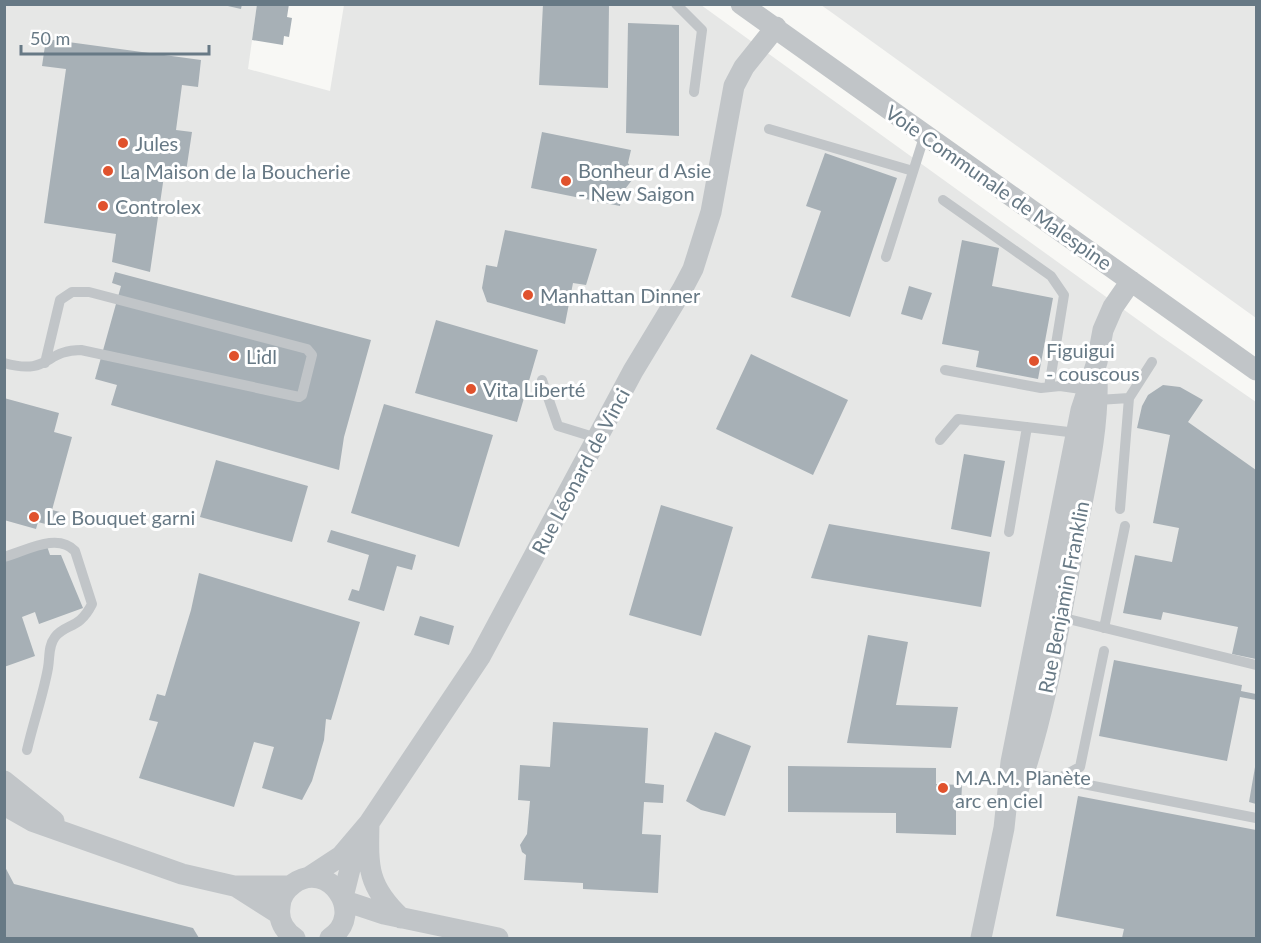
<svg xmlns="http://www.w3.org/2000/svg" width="1261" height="943" font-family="Lato,sans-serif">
<rect width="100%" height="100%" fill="#f8f8f5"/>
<!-- built -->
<path fill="#e6e7e6" d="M 5,5 L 257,5 L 248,69 L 330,91 L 344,5 L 701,5 L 1159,335 L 1256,402 L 1256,938 L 5,938 Z
M 821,5 L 1256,5 L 1256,318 L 831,12 Z"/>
<!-- building -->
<path fill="#a7b0b6" d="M 219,4 L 242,4 L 241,9 Z
M 257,4 L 289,4 L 287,17 L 292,18 L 289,37 L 284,36 L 283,45 L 252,40 Z
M 543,4 L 609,4 L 608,88 L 539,85 Z
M 628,23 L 679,25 L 679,136 L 626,133 Z
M 46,39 L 201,60 L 198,87 L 182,85 L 176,130 L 192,132 L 186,172 L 165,169 L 150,272 L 112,262 L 116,234 L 44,223 L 66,69 L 42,66 Z
M 542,132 L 631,150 L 628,163 L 632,169 L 632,180 L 622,193 L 620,206 L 531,188 Z
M 825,153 L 897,178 L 850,317 L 791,297 L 821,211 L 806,206 Z
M 505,230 L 597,249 L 586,285 L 573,283 L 565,324 L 487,302 L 482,288 L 486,265 L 497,267 Z
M 962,240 L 999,248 L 992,286 L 1053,298 L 1038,379 L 976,367 L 979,351 L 942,344 Z
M 115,272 L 371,340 L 344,437 L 339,470 L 111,405 L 117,385 L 95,379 L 121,286 L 112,283 Z
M 909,286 L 932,293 L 922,320 L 901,314 Z
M 436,320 L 538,350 L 517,422 L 415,393 Z
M 751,354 L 848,400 L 813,475 L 716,429 Z
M 1163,385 L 1180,387 L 1203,400 L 1188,422 L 1256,470 L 1256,659 L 1232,654 L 1238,627 L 1163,612 L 1161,620 L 1123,613 L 1135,555 L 1172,562 L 1179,528 L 1153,523 L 1170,435 L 1137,428 L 1142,406 L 1148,395 Z
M 4,398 L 59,413 L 54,432 L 72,437 L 52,510 L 64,513 L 60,528 L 38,522 L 36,529 L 4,520 Z
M 384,404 L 493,435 L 459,547 L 351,513 Z
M 964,454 L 1005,461 L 991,537 L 951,529 Z
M 216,460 L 308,486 L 292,542 L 200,517 Z
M 661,505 L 733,527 L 701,636 L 629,615 Z
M 829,524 L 990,552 L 981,607 L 811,578 Z
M 331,530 L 416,555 L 412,570 L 397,566 L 384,611 L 348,600 L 352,589 L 359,591 L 369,555 L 327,542 Z
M 47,546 L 50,555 L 61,555 L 83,608 L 39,624 L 35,612 L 22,617 L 35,656 L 4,667 L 4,561 Z
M 199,573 L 360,622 L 331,720 L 326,719 L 324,740 L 312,781 L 302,800 L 262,788 L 274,747 L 254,742 L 234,807 L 139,778 L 158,722 L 149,720 L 157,694 L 165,696 L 191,610 Z
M 420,616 L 454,626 L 449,645 L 414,635 Z
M 868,635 L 908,642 L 896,705 L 958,707 L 951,748 L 847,743 Z
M 1114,660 L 1242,685 L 1241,691 L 1256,694 L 1256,700 L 1240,697 L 1227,761 L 1099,736 Z
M 553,722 L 648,728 L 645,783 L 664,785 L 663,803 L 644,802 L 642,834 L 661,835 L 658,893 L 583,889 L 583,883 L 524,880 L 526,855 L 522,852 L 520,845 L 527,834 L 530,801 L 518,800 L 520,765 L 550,767 Z
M 715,732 L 751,746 L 725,816 L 701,810 L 686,801 Z
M 788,766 L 936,768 L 936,784 L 962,785 L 961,805 L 956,805 L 956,835 L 896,833 L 896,813 L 788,812 Z
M 1255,767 L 1256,768 L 1256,804 L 1249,802 Z
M 1078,796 L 1256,830 L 1256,938 L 1122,938 L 1124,929 L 1056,916 Z
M 4,865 L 14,884 L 193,928 L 199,938 L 4,938 Z"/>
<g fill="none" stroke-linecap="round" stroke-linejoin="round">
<!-- service -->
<path stroke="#c1c5c8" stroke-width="10" d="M 676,4 L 702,30 L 694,92
M 769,129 L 913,171
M 943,200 L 1051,276 L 1064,295 L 1049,387
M 886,257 L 925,134
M 4,363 C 50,376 44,350 81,350 L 299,397 L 302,395 L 312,355 L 307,349 L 89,292 L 72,292 L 60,300 L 45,363
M 945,370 L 1041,388 L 1060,386 L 1088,390
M 542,380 L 558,426 L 597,438
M 1098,400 L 1129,398 L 1152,362
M 940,440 L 958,419 L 1077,433
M 1120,509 L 1129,398
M 1009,532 L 1027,427
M 4,557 C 26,551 57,532 75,551 L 92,604 C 79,630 66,623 55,637 C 48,646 50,657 48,668 C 43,696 33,723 27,750
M 1060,617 L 1256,665
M 1104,628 L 1125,526
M 1025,771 L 1058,779 L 1080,767 L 1104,651
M 1058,779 L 1256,818"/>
<!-- minor -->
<path stroke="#c1c5c8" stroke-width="21" d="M 741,4 L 1256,370
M 4,781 L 54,821
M 1016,796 C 1046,714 1059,625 1075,539 C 1085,485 1099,432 1097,377
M 4,805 L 32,821 L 182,874 L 234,886 L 290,886
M 369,823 C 368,867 367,886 401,918
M 309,877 L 341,856 L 369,823 L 480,657 L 633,371 L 682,290 L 693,269 L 711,212 L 734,86 L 744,67 L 776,27
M 235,886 L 279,914
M 343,897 L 350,869 L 362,840
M 345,901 L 384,914 L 498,938
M 295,938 C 284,931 278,920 280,907 C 280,898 285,890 293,884 C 328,858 367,914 330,938
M 981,938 L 1004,828 L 1011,762 L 1081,410 L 1097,362 L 1103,330 L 1113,307 L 1131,281"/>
</g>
<!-- markers -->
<g fill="#e0522d" stroke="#fff" stroke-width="2">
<circle cx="123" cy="143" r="6"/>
<circle cx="108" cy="171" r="6"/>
<circle cx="566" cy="181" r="6"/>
<circle cx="103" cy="206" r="6"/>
<circle cx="528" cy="295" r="6"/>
<circle cx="234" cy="356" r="6"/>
<circle cx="1034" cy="361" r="6"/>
<circle cx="471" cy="389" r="6"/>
<circle cx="34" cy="517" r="6"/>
<circle cx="943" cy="788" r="6"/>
</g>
<g text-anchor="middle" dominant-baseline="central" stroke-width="6" stroke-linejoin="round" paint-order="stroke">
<!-- poi labels -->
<g font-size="20" fill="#677985" stroke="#fff" text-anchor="start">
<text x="135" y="143">Jules</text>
<text x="578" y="170">Bonheur d Asie<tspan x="578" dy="23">- New Saigon</tspan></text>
<text x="120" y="171">La Maison de la Boucherie</text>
<text x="115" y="206">Controlex</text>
<text x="540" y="295">Manhattan Dinner</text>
<text x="1046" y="350">Figuigui<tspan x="1046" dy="23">- couscous</tspan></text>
<text x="246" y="356">Lidl</text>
<text x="483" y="389">Vita Liberté</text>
<text x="46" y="517">Le Bouquet garni</text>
<text x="955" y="777">M.A.M. Planète<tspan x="955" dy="23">arc en ciel</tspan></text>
</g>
<!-- street labels -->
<g font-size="20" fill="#677985" stroke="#fff">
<text transform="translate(999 187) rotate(35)">Voie Communale de Malespine</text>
<text transform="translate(580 471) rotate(-62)">Rue Léonard de Vinci</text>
<text transform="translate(1063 597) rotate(-79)">Rue Benjamin Franklin</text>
</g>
</g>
<!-- border -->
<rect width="1261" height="943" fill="none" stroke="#677985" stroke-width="12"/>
<!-- scale -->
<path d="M21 45v9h188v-9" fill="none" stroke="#677985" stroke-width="3"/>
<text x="30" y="45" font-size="18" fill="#677985" stroke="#ffffff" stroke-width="4.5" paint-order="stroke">50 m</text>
</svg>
